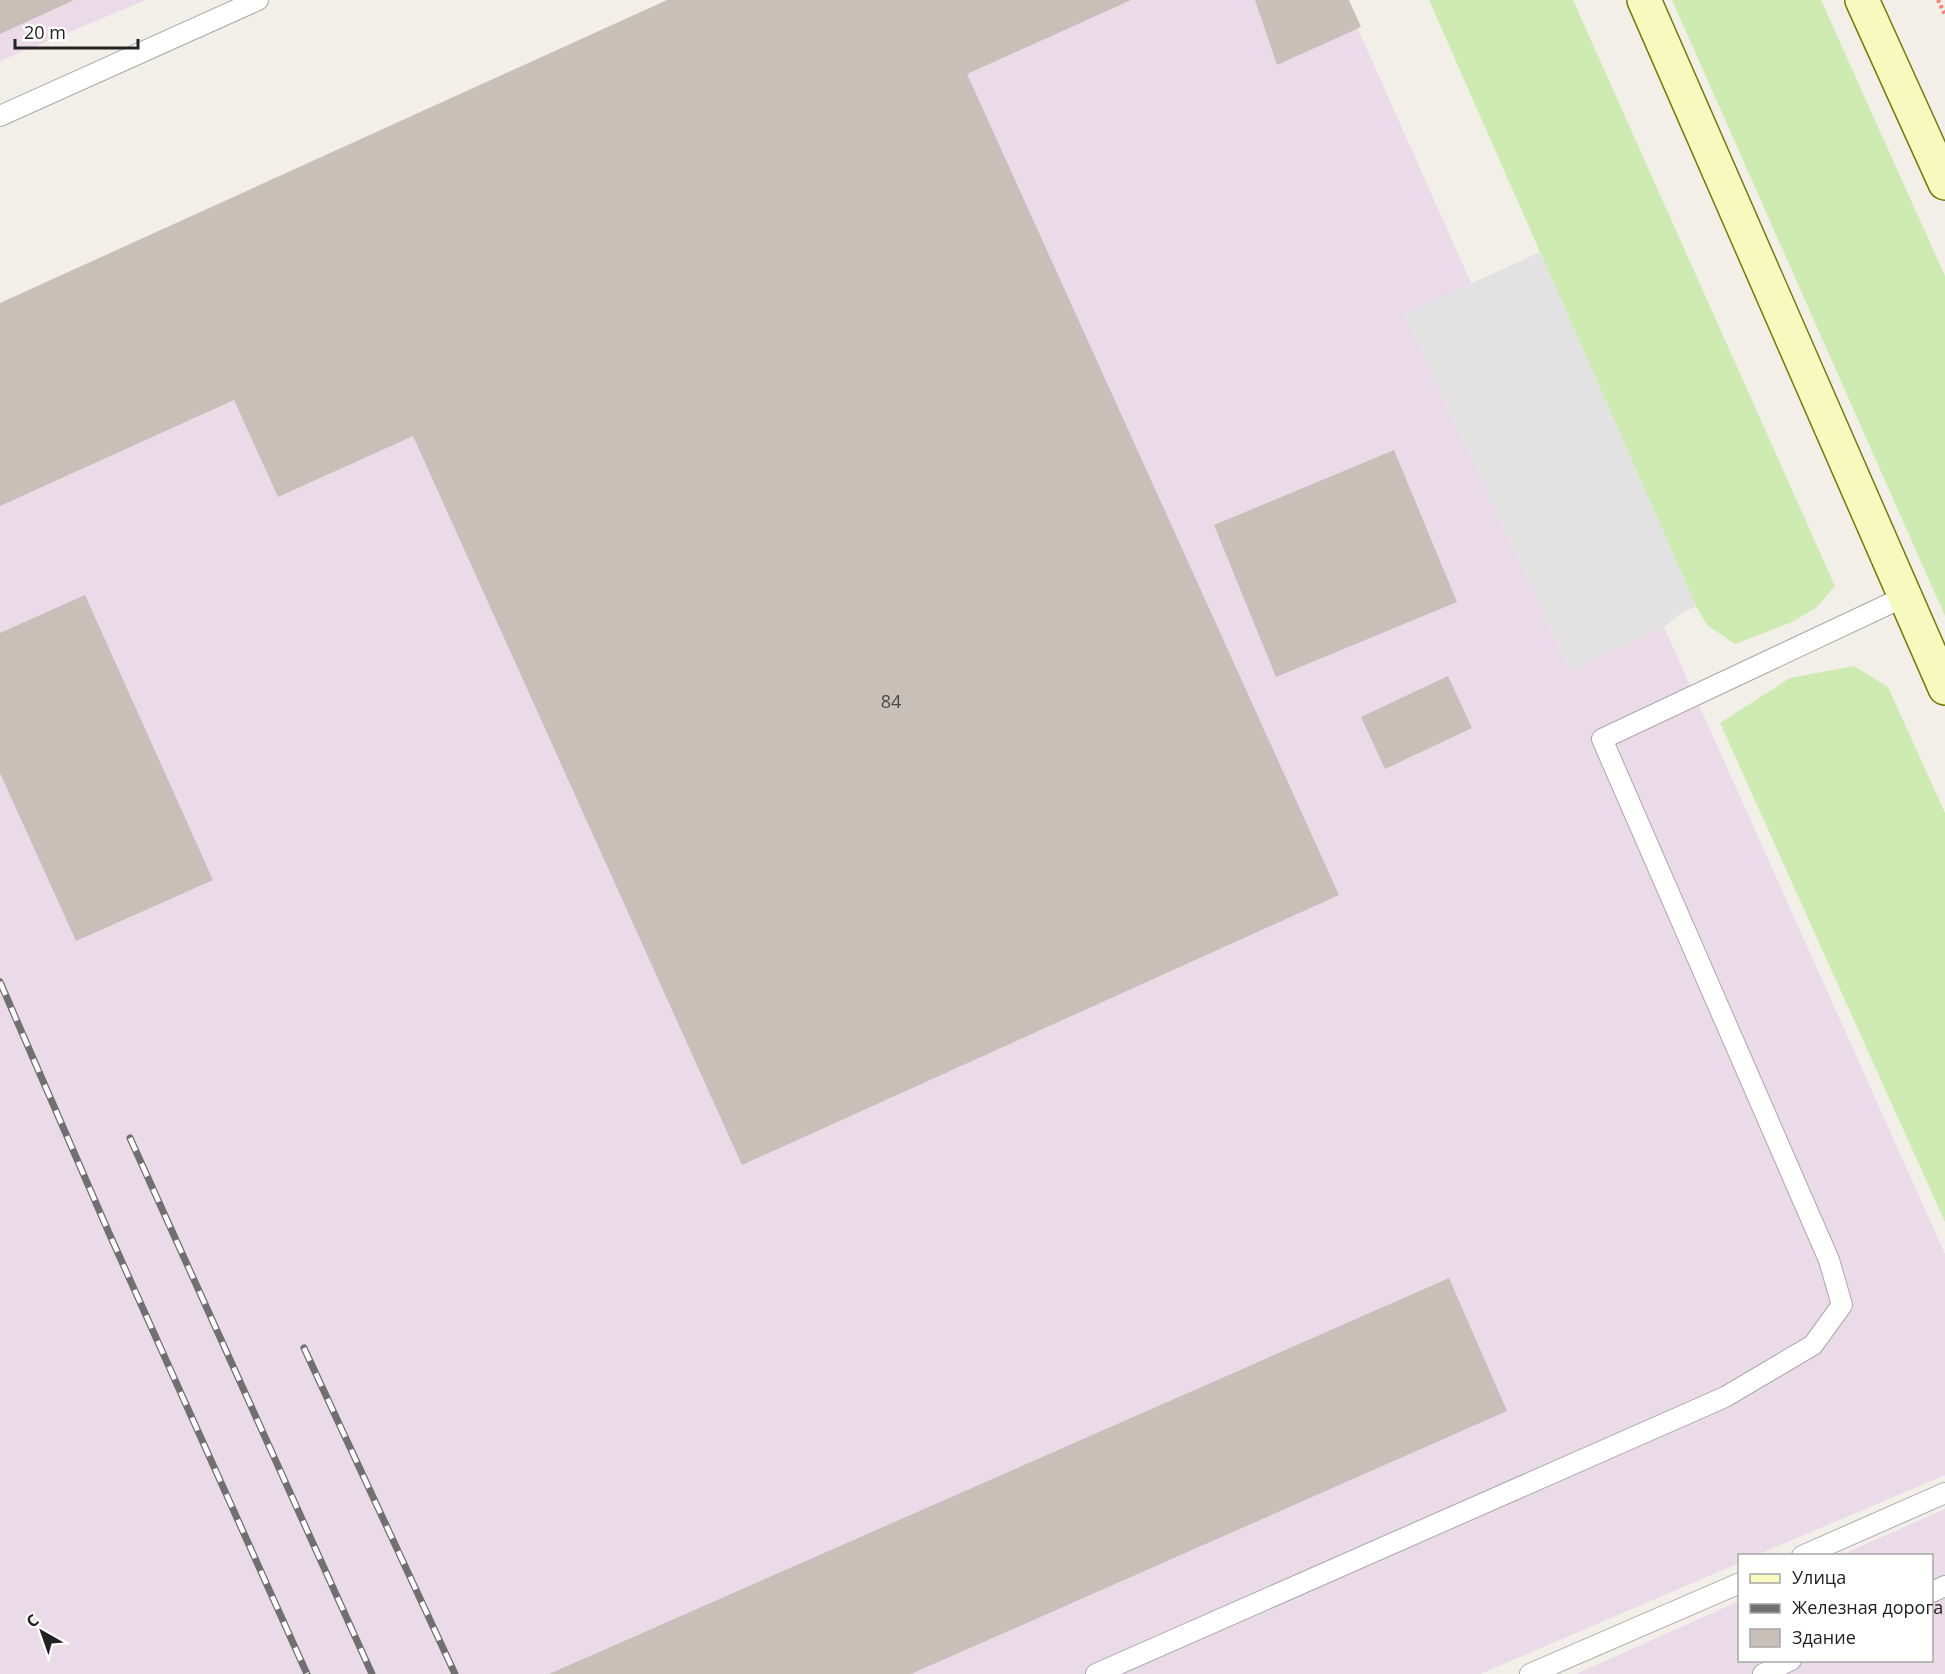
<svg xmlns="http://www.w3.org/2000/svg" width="1945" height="1674" font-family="'Open Sans',sans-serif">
<rect width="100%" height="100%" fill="#f2efe9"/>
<!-- industrial -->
<path fill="#ebdbe8" d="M 0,0 L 146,0 L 0,61 Z
M 686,0 L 1345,0 L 1471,283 L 1405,314 L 1570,670 L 1664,627 L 1945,1254 L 1945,1475 L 1757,1555 L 1740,1556 L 1739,1563 L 1480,1674 L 0,1674 L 0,305 Z
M 1945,1509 L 1945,1674 L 1576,1674 L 1739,1601 L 1740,1660 L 1932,1660 L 1932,1556 L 1841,1555 Z"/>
<!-- grass -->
<path fill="#cdebb0" d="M 1429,0 L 1573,0 L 1835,586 L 1817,607 L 1792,622 L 1735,644 L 1707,625 L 1696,606 Z
M 1672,0 L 1821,0 L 1945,276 L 1945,616 Z
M 1854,666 L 1888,687 L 1945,813 L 1945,1222 L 1720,723 L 1790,678 Z"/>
<!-- parking -->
<path fill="#e2e2e2" d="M 1540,252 L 1696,606 L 1680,614 L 1664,627 L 1570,671 L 1404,314 Z"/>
<!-- building -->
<path fill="#c7bfb8" d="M 0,0 L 74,0 L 0,34 Z
M 667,0 L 1131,0 L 967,74 L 1339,895 L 742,1165 L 413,436 L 278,497 L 234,400 L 0,506 L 0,303 Z
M 1255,0 L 1349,0 L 1361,27 L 1277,65 Z
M 1394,450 L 1457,602 L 1276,677 L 1214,525 Z
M 85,595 L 213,880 L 76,941 L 0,773 L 0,633 Z
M 1448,676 L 1472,728 L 1385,769 L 1361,717 Z
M 1449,1278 L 1507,1411 L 911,1674 L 549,1674 Z"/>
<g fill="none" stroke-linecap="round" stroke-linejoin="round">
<!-- lane casing -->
<g stroke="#a9a9a9" stroke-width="22">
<path id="lane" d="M 0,116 L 258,0
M 1802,1556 L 1945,1493
M 1932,1592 L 1945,1586
M 1096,1674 L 1725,1397 L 1813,1345 L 1842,1305 L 1829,1260 L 1602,739 L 1906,596
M 1530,1674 L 1740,1583
M 1763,1674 L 1791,1660"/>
</g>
<!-- secondary casing -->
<g stroke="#707d05" stroke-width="36">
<path id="secondary" d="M 1644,0 L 1945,688
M 1862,0 L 1945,183"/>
</g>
<!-- path -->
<path stroke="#fa8072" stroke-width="4" stroke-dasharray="3 3" stroke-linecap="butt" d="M 1938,0 L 1945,15"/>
<!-- lane -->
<use href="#lane" stroke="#fff" stroke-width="20"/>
<!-- secondary -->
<use href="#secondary" stroke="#f7fabf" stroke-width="33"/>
<!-- rail casing -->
<g stroke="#707070" stroke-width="7">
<path id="rail" d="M 0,982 L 109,1233 L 307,1674
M 130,1138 L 372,1674
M 304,1348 L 455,1674"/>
</g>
<!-- rail -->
<use href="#rail" stroke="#fff" stroke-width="4.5" stroke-dasharray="14" stroke-linecap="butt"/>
</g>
<g text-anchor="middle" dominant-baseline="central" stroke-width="5" stroke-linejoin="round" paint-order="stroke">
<!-- number labels -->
<g font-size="18" fill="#4b4948">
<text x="891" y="701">84</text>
</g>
</g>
<!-- legend -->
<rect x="1738" y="1554" width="195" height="108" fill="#ffffff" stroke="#a7a7a7" stroke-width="1.5"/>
<rect x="1750" y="1574" width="30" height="9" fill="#f7fabf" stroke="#a7a7a7" stroke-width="1.5"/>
<text x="1792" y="1584" font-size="18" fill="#222222">Улица</text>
<rect x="1750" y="1604" width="30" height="9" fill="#707070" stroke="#a7a7a7" stroke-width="1.5"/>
<text x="1792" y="1614" font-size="18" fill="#222222">Железная дорога</text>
<rect x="1750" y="1629" width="30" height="18" fill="#c7bfb8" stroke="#a7a7a7" stroke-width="1.5"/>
<text x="1792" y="1644" font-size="18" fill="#222222">Здание</text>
<!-- north arrow -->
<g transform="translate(42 1632) rotate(320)" stroke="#ffffff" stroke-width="4.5" paint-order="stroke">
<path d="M0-4.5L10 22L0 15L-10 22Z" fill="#222222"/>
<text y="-9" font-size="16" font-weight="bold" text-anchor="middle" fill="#222222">С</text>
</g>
<!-- scale -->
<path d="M15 39v9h123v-9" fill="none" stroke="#222222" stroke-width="3"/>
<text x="24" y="39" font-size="18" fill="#222222" stroke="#ffffff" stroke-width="4.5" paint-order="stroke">20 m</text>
</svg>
